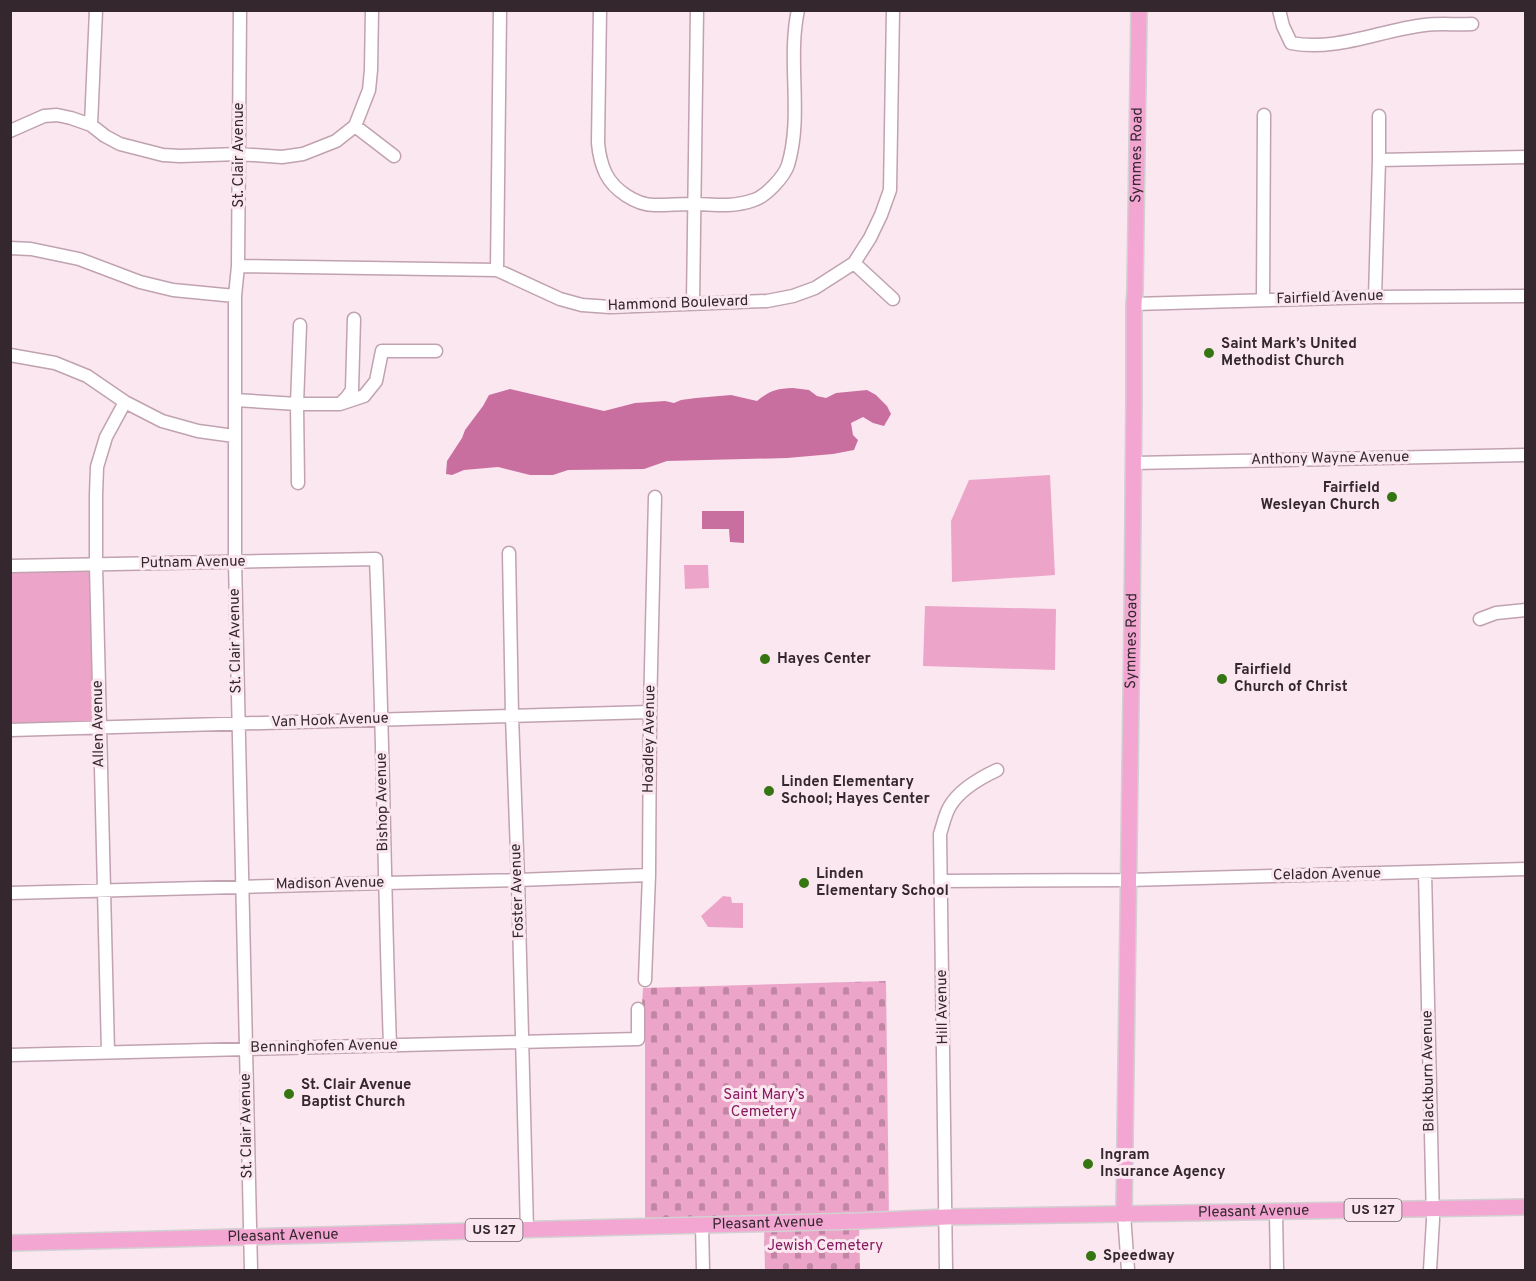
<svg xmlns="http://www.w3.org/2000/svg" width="1536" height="1281" font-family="Overpass,sans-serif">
<defs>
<pattern id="cemetery-stones" width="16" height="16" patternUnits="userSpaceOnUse" patternTransform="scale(1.5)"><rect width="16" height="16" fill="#eca5c9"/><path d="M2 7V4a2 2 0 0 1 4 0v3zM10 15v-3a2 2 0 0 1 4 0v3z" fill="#c086a4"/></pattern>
</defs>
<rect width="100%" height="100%" fill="#fbe7f0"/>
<!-- green -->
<path fill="#eca5c9" d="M 1050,475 L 1055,575 L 952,582 L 951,521 L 969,480 Z
M 96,565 L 99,728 L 11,730 L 10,566 Z
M 684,565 L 708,565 L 709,588 L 685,589 Z
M 925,606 L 1056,609 L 1055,670 L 923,666 Z
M 723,896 L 731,897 L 732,903 L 743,903 L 743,928 L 708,927 L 701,916 Z"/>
<!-- cemetery -->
<path fill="url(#cemetery-stones)" d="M 886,981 L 889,1220 L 859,1221 L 860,1270 L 765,1270 L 764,1224 L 645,1226 L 645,1041 L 640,1038 L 643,988 Z"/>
<!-- water -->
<path fill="#c96fa0" d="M 793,388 L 809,390 L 817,396 L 826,398 L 836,393 L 867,390 L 876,395 L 887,406 L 891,414 L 884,426 L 873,423 L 863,417 L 851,423 L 853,435 L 858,440 L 854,450 L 833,454 L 787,458 L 667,461 L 644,469 L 568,470 L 553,475 L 530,475 L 498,467 L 464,470 L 452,475 L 446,474 L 447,461 L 462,438 L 465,430 L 483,406 L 489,395 L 510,389 L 604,411 L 635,403 L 665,401 L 674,403 L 681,400 L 696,398 L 731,395 L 757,401 C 771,390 775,389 793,388 Z
M 702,511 L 744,511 L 744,543 L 730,542 L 729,529 L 702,529 Z"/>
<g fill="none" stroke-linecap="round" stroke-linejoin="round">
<!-- minor casing -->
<g stroke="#c0a2b0" stroke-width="15">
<path id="minor" d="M 240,10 L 238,266 L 235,296 L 235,562 L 251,1270
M 600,10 L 598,143 C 599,154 601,164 606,174 C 614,190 636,205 654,205 C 668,205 682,204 695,204 C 715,205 735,207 754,200 C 766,196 784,177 788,165 C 803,115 787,61 798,10
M 1279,10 L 1283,26 L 1291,43 C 1336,52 1380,30 1425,25 C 1440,23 1456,25 1472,24
M 91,125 L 96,10
M 355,126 L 394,156
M 10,131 L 44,116 L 57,115 L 71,118 L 91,125 L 105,136 L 120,144 L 163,155 L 180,156 L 239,154 L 282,157 L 303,154 L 336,141 L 355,126 L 369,90 L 371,70 L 372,10
M 1379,160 L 1526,157
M 10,248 L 31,249 L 79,259 L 140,282 L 173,290 L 235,296
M 854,263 L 893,299
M 238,266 L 497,270 L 560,299 L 582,305 L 610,307 L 767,301 L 793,296 L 815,288 L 854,263 L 870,238 L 881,215 L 890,190 L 893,10
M 497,270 L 500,10
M 1375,297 L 1379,160 L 1379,116
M 1263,300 L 1264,115
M 693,303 L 697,10
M 1134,304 L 1375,297 L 1526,296
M 10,355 L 55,363 L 87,376 L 125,402 L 162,421 L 198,431 L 234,436
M 235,400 L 297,404 L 340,404 L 364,396 L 376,381 L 382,351 L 436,351
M 340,404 L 347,397 L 352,390 L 354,319
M 1134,463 L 1526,455
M 298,483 L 297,404 L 300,325
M 509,553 L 512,716 L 518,880 L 527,1230
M 10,566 L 376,559 C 383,721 384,883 390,1045
M 1480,619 L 1496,613 L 1526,610
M 10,730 L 650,712
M 1425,872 L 1433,1220 L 1430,1270
M 941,881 L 1129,880 L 1526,869
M 10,893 L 384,883 L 518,880 L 649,875
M 645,980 L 649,875 L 650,712 L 655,497
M 108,1052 L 96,565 L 96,495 L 97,467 L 106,437 L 125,402
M 10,1055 L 638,1039 L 638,1009
M 1276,1212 L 1277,1270
M 1124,1214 L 1128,1270
M 702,1225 L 703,1270
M 946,1270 L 940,834 C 943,825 945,814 950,806 C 960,789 980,778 997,770"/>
</g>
<!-- major casing -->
<g stroke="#d2d0d1" stroke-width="18">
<g id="major">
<path id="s1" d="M 1124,1214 L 1132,625 L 1134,398 L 1134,304 L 1135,291 L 1139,10"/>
<path id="s2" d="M 10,1243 L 859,1221 L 946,1217 L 1526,1207"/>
</g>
</g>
<!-- minor -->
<use href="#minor" stroke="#fff" stroke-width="12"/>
<!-- major -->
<use href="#major" stroke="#f4a6d3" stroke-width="15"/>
</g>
<!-- markers -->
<g fill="#357612" stroke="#fbe7f0" stroke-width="2">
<circle cx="1209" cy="353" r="6"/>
<circle cx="1392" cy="497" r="6"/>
<circle cx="765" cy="659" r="6"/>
<circle cx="1222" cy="679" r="6"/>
<circle cx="769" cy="791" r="6"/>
<circle cx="804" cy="883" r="6"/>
<circle cx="289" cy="1094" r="6"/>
<circle cx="1088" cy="1164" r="6"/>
<circle cx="1091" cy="1256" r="6"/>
</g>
<g text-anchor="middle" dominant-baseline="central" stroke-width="6" stroke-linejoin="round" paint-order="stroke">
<!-- shield labels -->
<g fill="#fbe7f0" stroke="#706168" stroke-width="1.5">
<rect x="1344.5" y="1199" width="57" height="22" rx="4.5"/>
<rect x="465.5" y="1219" width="57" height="22" rx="4.5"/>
</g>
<g font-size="14" font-weight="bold" fill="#34282e">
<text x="1373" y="1210">US 127</text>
<text x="494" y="1230">US 127</text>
</g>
<!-- street labels -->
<g font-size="15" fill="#34282e" stroke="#fbe7f0">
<text transform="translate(239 155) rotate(-90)">St. Clair Avenue</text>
<text stroke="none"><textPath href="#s1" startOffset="1059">Symmes Road</textPath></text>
<text transform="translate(1330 298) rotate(-2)">Fairfield Avenue</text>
<text transform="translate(678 304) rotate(-2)">Hammond Boulevard</text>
<text transform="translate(1330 459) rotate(-1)">Anthony Wayne Avenue</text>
<text transform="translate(193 563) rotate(-1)">Putnam Avenue</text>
<text transform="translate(236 641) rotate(-91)">St. Clair Avenue</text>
<text stroke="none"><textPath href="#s1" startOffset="573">Symmes Road</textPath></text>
<text transform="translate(330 721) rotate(-2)">Van Hook Avenue</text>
<text transform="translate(99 724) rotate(-91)">Allen Avenue</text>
<text transform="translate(650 739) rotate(-89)">Hoadley Avenue</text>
<text transform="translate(383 802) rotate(-91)">Bishop Avenue</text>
<text transform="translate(1327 875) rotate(-1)">Celadon Avenue</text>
<text transform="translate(330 884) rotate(-1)">Madison Avenue</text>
<text transform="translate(518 891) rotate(-92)">Foster Avenue</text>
<text transform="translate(943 1007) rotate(-91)">Hill Avenue</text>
<text transform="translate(324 1047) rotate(-1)">Benninghofen Avenue</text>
<text transform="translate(1429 1071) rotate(-91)">Blackburn Avenue</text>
<text transform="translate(247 1126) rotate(-91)">St. Clair Avenue</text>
<text stroke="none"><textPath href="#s2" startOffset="1244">Pleasant Avenue</textPath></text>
<text stroke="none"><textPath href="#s2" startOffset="758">Pleasant Avenue</textPath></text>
<text stroke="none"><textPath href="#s2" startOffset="273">Pleasant Avenue</textPath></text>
</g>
<!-- poi labels -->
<g font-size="15" font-weight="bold" fill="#34282e" stroke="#fbe7f0" text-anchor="start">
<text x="1221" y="344">Saint Mark’s United<tspan x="1221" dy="17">Methodist Church</tspan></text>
<text x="1380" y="488" text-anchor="end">Fairfield<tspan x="1380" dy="17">Wesleyan Church</tspan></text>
<text x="777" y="659">Hayes Center</text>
<text x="1234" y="670">Fairfield<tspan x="1234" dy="17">Church of Christ</tspan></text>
<text x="781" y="782">Linden Elementary<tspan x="781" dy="17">School; Hayes Center</tspan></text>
<text x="816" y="874">Linden<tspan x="816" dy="17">Elementary School</tspan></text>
<text x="301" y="1085">St. Clair Avenue<tspan x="301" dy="17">Baptist Church</tspan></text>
<text x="1100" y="1155">Ingram<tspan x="1100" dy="17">Insurance Agency</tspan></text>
<text x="1103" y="1256">Speedway</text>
</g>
<!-- park labels -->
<g font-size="15" fill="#881b5f" stroke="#fbe7f0">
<text x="764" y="1095">Saint Mary’s<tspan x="764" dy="17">Cemetery</tspan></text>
<text x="825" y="1246">Jewish Cemetery</text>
</g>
</g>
<!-- border -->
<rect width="1536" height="1281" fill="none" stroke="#34282e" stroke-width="24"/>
</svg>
